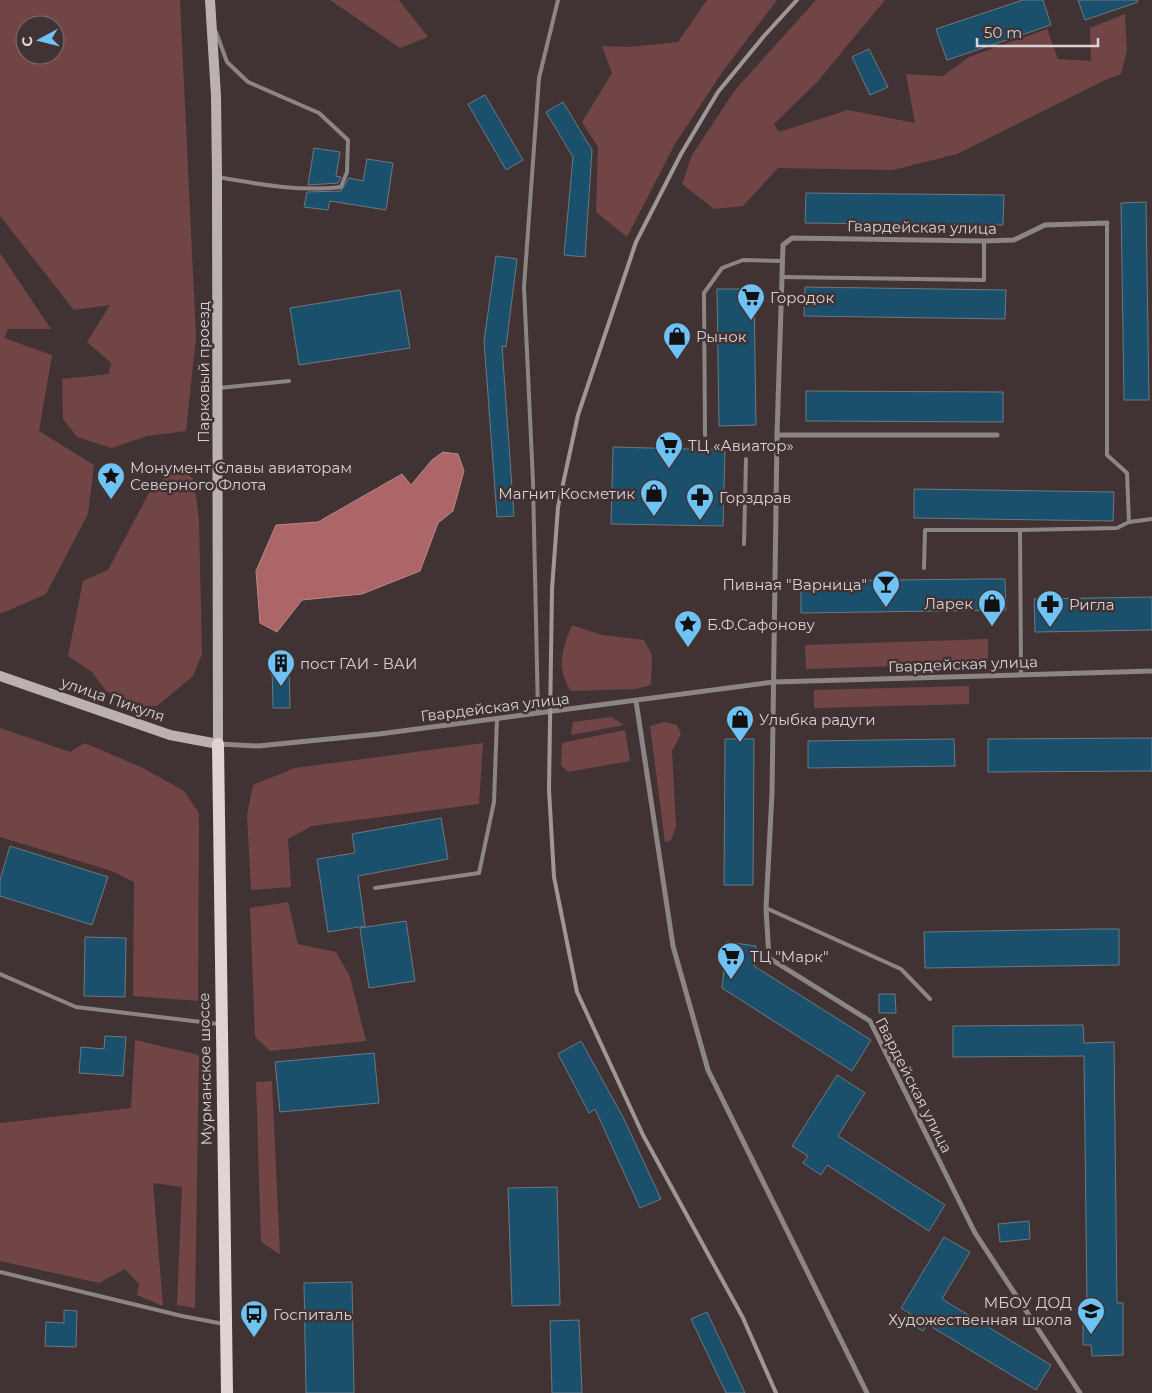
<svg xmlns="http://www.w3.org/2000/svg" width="1152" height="1393" font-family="Montserrat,sans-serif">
<rect width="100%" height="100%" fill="#413333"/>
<!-- green -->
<path fill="#714546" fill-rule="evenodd" d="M 0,0 L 180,0 L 196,337 L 186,431 L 147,436 L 111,448 L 77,437 L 63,419 L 62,379 L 109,374 L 111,363 L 87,342 L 110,305 L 74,310 L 0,216 ZM 25,25 L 55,25 L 55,55 L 25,55 Z
M 330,0 L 399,0 L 428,37 L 400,48 Z
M 707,0 L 777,0 L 723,71 L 675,144 L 627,237 L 596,212 L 598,147 L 582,122 L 612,73 L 602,46 L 629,47 L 678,42 Z
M 816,0 L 885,0 L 817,82 L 774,124 L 779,132 L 848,110 L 915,123 L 906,74 L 943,76 L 969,57 L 1047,29 L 1058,59 L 1091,61 L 1090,28 L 1125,14 L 1127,51 L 1121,74 L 1105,80 L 957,154 L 893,170 L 778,168 L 743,206 L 714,209 L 682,184 L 692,155 L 735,90 Z
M 0,253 L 51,329 L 8,329 L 4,338 L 52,355 L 39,431 L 94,465 L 88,514 L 46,594 L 0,614 Z
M 175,467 L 194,479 L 199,520 L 202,654 L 193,676 L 157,706 L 139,706 L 106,691 L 92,672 L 68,656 L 83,581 L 108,570 L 149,493 Z
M 572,625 L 602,635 L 644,640 L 652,655 L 651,685 L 635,689 L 571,691 C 556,668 562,649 572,625 Z
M 988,639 L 988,663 L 806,669 L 805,645 Z
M 969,686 L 969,704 L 814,708 L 814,690 Z
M 611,717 L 624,725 L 571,735 L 573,722 Z
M 664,722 L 677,725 L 681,734 L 672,751 L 676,827 L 671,840 L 665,842 L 650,726 Z
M 0,728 L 70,752 L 85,743 L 143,768 L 184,791 L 199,813 L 198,1001 L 133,996 L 134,882 L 112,871 L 0,837 Z
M 625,730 L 630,761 L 568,772 L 561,765 L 562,743 Z
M 483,743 L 479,804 L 312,826 L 288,839 L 291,887 L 251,890 L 247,815 L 253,785 L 295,768 Z
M 288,902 L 298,944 L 336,952 L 350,977 L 366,1041 L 270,1051 L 255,1037 L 250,908 Z
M 135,1040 L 199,1055 L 195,1308 L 177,1305 L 182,1187 L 153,1183 L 163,1306 L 137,1295 L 139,1284 L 125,1269 L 99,1283 L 0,1261 L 0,1123 L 131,1108 Z
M 272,1081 L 280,1254 L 261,1242 L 256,1082 Z"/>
<!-- water -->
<path fill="#ad6668" stroke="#ba8688" d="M 443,452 L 458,454 L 464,471 L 453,511 L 438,523 L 420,571 L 362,594 L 302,600 L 277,632 L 260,623 L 256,571 L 276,525 L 318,522 L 402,474 L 411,485 L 432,460 Z"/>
<!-- building -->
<path fill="#1b506d" stroke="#6c7881" d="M 1023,0 L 1043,0 L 1051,25 L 947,60 L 936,29 Z
M 1078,0 L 1137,0 L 1138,2 L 1085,20 Z
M 869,49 L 888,87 L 870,95 L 852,57 Z
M 485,95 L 523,160 L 506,170 L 468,104 Z
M 563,102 L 592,150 L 585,257 L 564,255 L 573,157 L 546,112 Z
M 314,148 L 340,152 L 336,176 L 341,177 L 338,183 L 308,185 Z
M 367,159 L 393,163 L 386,210 L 330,201 L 328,210 L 304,207 L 307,192 L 341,191 L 349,178 L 363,181 Z
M 806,193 L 1004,195 L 1003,225 L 805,223 Z
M 1146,202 L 1149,400 L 1124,400 L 1121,203 Z
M 496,256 L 517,259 L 506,347 L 502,346 L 514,516 L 497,517 L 484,341 Z
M 805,287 L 1006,290 L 1005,319 L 804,316 Z
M 717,289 L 754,289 L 756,425 L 719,426 Z
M 400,290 L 410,348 L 299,365 L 290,308 Z
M 806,391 L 1003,392 L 1003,422 L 806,421 Z
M 613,447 L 725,450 L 723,526 L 611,524 Z
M 914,489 L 1114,492 L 1113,521 L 914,518 Z
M 984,579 L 1005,579 L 1006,610 L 801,613 L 801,581 Z
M 1152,597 L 1152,630 L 1035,632 L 1034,599 Z
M 272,666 L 289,666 L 290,708 L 273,708 Z
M 1152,738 L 1152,771 L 988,772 L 988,739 Z
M 725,739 L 754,739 L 753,885 L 724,885 Z
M 954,739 L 955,766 L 808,768 L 808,741 Z
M 441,818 L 448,859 L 358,876 L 365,926 L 328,932 L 317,859 L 355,853 L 352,834 Z
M 10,846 L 108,877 L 92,925 L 0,896 L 0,880 Z
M 406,921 L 415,981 L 369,988 L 360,928 Z
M 1095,929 L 1119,929 L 1119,965 L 925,968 L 924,932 Z
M 85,937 L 126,938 L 125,997 L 84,996 Z
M 727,942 L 756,946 L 754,966 L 871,1040 L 852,1071 L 722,988 Z
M 879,994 L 895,994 L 896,1013 L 879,1013 Z
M 1083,1025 L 1084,1043 L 1114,1042 L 1117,1303 L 1123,1303 L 1123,1355 L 1092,1356 L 1091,1345 L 1083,1345 L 1083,1303 L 1087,1303 L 1084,1056 L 953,1057 L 953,1026 Z
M 105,1036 L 126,1037 L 123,1076 L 79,1073 L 81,1047 L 104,1049 Z
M 581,1041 L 624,1119 L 661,1199 L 640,1208 L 595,1109 L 589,1113 L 558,1054 Z
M 374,1053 L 379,1103 L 280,1112 L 275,1062 Z
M 837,1075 L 865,1093 L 838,1136 L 945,1205 L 929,1231 L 827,1165 L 821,1175 L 803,1163 L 808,1156 L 792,1146 Z
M 557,1187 L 560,1305 L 512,1306 L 508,1188 Z
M 1029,1221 L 1030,1239 L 1000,1242 L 998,1224 Z
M 944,1237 L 970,1252 L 942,1299 L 1051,1365 L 1036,1390 L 927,1324 L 923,1331 L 908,1322 L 912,1315 L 901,1308 Z
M 352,1282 L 354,1393 L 306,1393 L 304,1283 Z
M 64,1310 L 77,1311 L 76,1347 L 45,1346 L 46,1322 L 64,1323 Z
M 707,1312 L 745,1393 L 726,1393 L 691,1319 Z
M 579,1320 L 582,1393 L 552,1393 L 550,1321 Z"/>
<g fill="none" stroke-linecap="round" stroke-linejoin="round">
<!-- lane -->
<path stroke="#8c8585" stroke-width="4" d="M 216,32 L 227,62 L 248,82 L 319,113 L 348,140 L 347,172 L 341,187 C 300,192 258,184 217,177
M 1107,223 L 1107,455 L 1127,473 L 1129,522
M 782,277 L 984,280 L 984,241
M 219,388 L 289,381
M 705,435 L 704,293 L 722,268 L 743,260 L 782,261
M 744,544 L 746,459
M 924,568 L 925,530 L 1020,530
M 1021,674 L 1020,530 L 1117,528 L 1129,522 L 1152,519
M 538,713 L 533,482 L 524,287 L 539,78 L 558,0
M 375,888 L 479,873 L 494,802 L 497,718
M 766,908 L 901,969 L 930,999
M 0,974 L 76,1007 L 218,1024
M 0,1272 L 182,1316 L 224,1324"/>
<!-- street -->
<path stroke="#8c8585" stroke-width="5" d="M 777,435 L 997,435
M 636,701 L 673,946 L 708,1070 L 867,1393
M 219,744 L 258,746 L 379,734 L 774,682 L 1152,671
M 1080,1393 L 975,1233 L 870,1021 L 769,958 L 766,908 L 772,793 L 777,435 L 783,245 L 792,238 L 984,241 L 1014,240 L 1045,225 L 1107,223"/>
<!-- secondary -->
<path stroke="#bcb1b1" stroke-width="10" d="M 0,676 L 170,735 L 218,744 L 217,177 L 216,96 L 210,0"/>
<!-- primary -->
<path stroke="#e1d3d2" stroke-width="12" d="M 218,744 L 227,1393"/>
<!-- rail -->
<path stroke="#a19696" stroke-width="4" d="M 776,1393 L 743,1318 L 643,1135 L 577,992 L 554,877 L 549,790 L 552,589 L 558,507 L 578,415 L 636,242 L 681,154 L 718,92 L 764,36 L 797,0"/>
</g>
<!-- icons -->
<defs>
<g id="supermarket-pin" transform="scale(1.4375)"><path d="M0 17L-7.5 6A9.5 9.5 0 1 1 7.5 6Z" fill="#6fc2f4" stroke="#413333"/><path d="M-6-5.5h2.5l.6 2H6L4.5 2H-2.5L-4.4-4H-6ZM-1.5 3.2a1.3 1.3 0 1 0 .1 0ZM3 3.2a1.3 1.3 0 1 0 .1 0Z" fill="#111"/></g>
<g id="shop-pin" transform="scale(1.4375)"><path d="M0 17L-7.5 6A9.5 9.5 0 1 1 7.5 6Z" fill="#6fc2f4" stroke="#413333"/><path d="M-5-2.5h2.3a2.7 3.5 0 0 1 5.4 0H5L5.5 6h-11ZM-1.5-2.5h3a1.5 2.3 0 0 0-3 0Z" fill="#111"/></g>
<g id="sight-pin" transform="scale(1.4375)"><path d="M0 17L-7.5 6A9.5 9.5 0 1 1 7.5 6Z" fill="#6fc2f4" stroke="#413333"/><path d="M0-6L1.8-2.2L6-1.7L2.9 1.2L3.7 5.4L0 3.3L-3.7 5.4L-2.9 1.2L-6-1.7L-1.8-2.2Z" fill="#111"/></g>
<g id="pharmacy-pin" transform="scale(1.4375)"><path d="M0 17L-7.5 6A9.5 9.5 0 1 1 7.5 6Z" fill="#6fc2f4" stroke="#413333"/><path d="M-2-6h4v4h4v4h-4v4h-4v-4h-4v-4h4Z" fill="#111"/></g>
<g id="bar-pin" transform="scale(1.4375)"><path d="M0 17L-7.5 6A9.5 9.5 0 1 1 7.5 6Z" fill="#6fc2f4" stroke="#413333"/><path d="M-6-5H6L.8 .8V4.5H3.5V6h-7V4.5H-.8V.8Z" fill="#111"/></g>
<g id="building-pin" transform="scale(1.4375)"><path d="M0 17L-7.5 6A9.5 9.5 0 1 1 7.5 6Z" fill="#6fc2f4" stroke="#413333"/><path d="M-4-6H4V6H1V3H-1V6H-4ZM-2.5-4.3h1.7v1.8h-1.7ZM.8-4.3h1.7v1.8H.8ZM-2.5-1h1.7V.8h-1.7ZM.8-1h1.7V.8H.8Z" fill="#111"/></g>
<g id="school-pin" transform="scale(1.4375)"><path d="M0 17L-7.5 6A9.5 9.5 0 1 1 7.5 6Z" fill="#6fc2f4" stroke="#413333"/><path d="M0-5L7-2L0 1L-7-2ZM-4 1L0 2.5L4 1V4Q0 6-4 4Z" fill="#111"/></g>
<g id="bus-pin" transform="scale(1.4375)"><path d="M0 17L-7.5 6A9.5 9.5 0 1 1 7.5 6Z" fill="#6fc2f4" stroke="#413333"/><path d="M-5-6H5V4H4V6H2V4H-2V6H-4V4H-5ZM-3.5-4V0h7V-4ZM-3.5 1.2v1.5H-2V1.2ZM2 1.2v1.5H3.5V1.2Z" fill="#111"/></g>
</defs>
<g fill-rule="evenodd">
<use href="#supermarket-pin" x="751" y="297"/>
<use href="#shop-pin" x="677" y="336"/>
<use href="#supermarket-pin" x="669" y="445"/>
<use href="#sight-pin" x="111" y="476"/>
<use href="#shop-pin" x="654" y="493"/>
<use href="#pharmacy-pin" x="700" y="497"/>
<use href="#bar-pin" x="886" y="584"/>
<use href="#shop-pin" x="992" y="603"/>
<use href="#pharmacy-pin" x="1050" y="604"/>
<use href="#sight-pin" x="688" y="624"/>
<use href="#building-pin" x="281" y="663"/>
<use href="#shop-pin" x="740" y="719"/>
<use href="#supermarket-pin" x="731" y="956"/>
<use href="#school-pin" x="1091" y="1311"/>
<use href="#bus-pin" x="254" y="1314"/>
</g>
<g text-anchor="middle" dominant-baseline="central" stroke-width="5" stroke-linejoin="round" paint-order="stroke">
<!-- street labels -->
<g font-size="15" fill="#dad1d1" stroke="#413333">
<text transform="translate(922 227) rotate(1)">Гвардейская улица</text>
<text transform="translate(203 372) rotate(-90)">Парковый проезд</text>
<text transform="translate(963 664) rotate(-2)">Гвардейская улица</text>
<text transform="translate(113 699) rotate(19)">улица Пикуля</text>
<text transform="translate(495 707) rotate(-7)">Гвардейская улица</text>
<text transform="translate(205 1069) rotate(-91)">Мурманское шоссе</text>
<text transform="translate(914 1085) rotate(63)">Гвардейская улица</text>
</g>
<!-- poi labels -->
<g font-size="15" fill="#dad1d1" stroke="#413333" text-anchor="start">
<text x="770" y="297">Городок</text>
<text x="696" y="336">Рынок</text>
<text x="688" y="445">ТЦ «Авиатор»</text>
<text x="130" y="467">Монумент Славы авиаторам<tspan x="130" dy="17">Северного Флота</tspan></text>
<text x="635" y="493" text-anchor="end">Магнит Косметик</text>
<text x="719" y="497">Горздрав</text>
<text x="867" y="584" text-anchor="end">Пивная "Варница"</text>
<text x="973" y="603" text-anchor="end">Ларек</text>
<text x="1069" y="604">Ригла</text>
<text x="707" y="624">Б.Ф.Сафонову</text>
<text x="300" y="663">пост ГАИ - ВАИ</text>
<text x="759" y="719">Улыбка радуги</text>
<text x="750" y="956">ТЦ "Марк"</text>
<text x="1072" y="1302" text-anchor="end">МБОУ ДОД<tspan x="1072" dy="17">Художественная школа</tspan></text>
<text x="273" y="1314">Госпиталь</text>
</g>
</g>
<!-- north arrow -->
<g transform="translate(40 40) rotate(263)"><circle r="24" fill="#413333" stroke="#7e7272"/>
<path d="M0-4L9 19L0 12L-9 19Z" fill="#6fc2f4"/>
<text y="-8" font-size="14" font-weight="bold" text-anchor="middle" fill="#dad1d1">С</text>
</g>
<!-- scale -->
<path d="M977 38v8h121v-8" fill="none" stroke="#dad1d1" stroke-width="2.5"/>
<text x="984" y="38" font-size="15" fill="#dad1d1" stroke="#413333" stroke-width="4" paint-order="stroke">50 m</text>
</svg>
